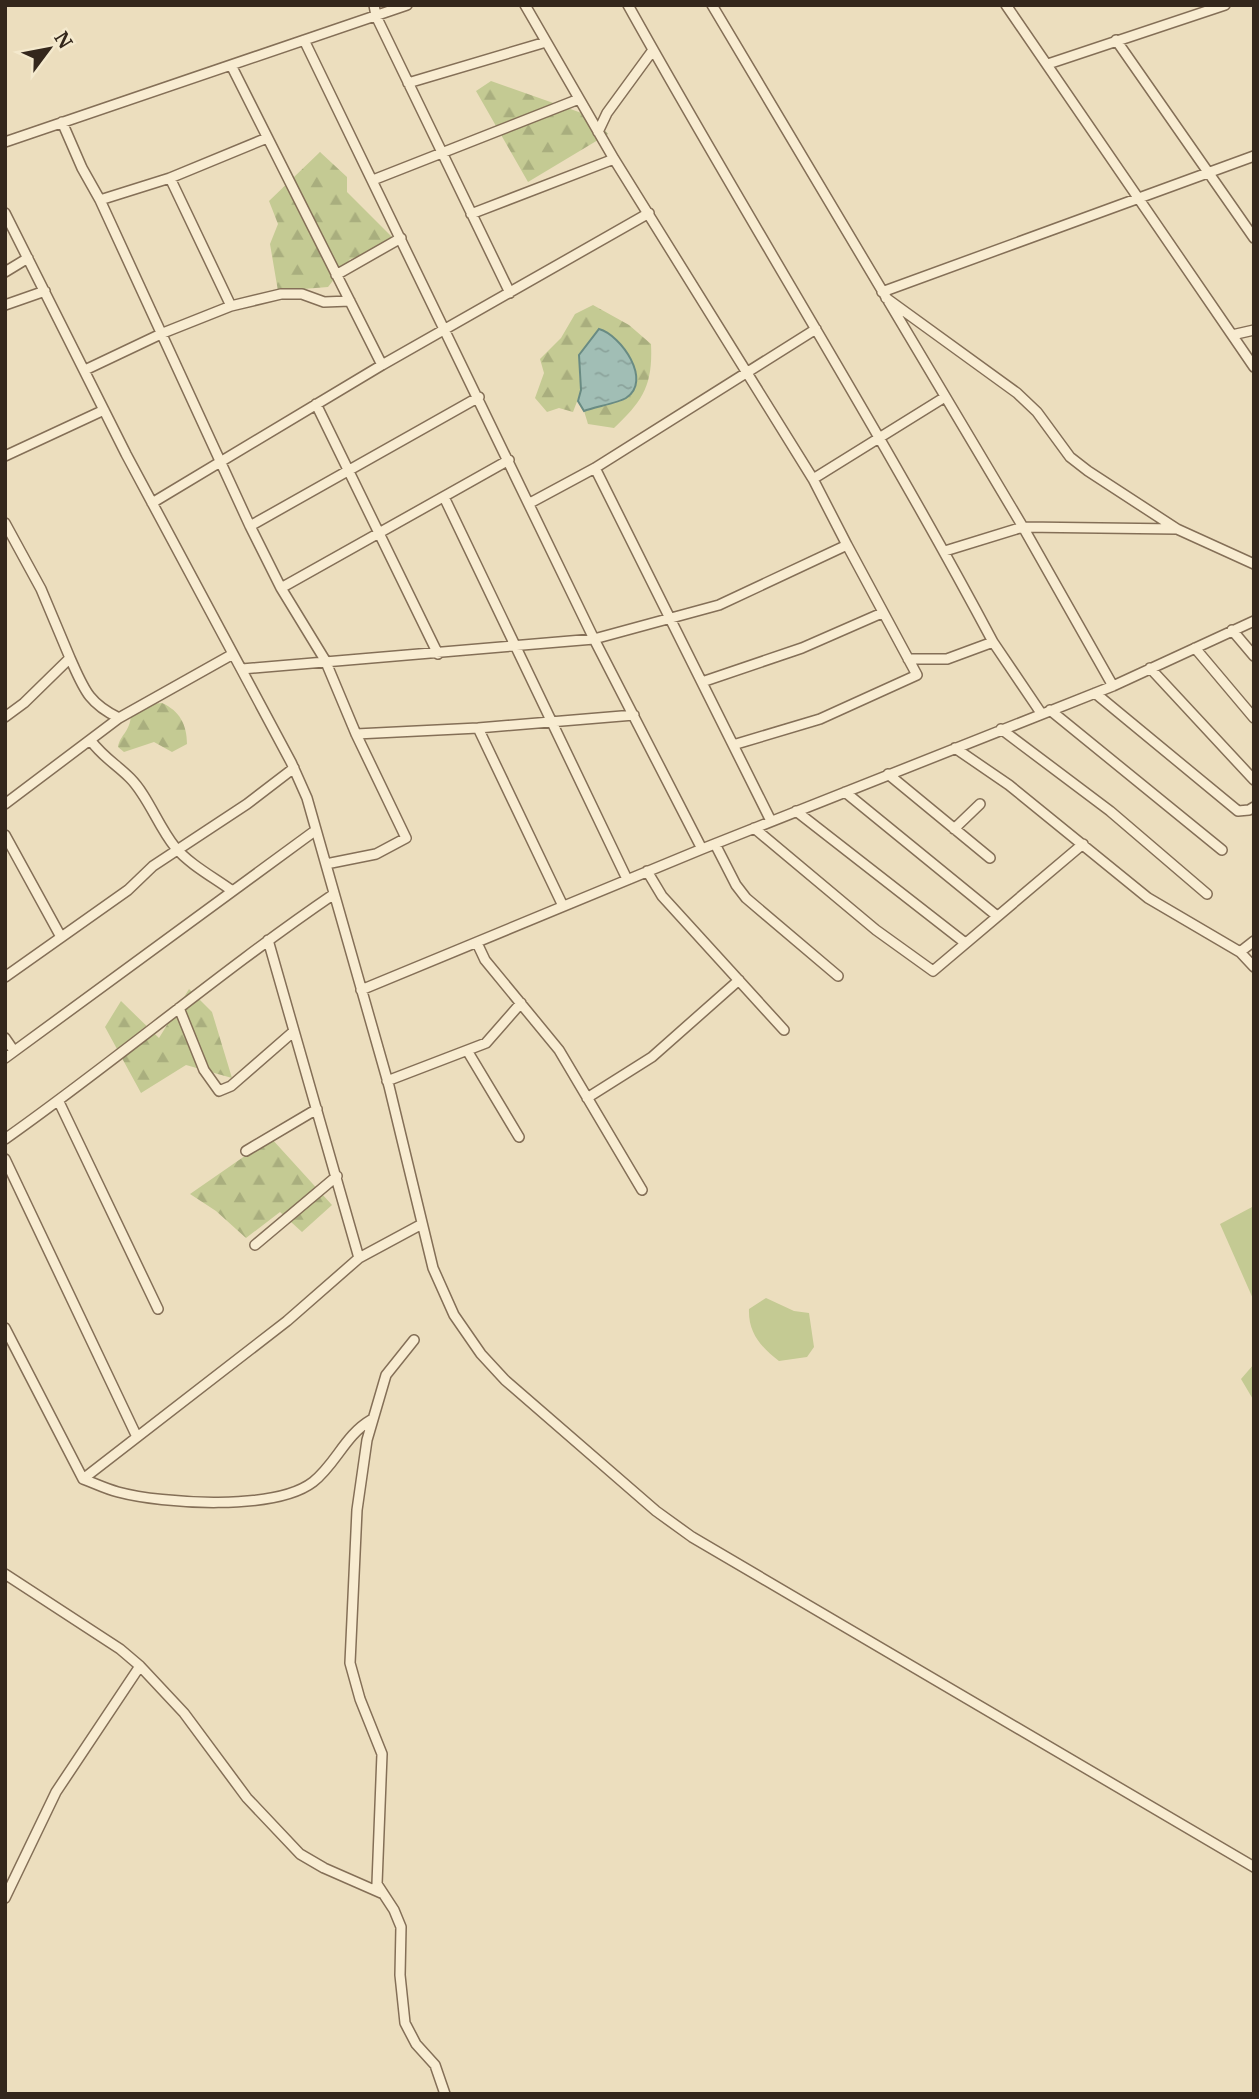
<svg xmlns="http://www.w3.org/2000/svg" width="1259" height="2099" font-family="Merriweather,serif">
<defs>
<pattern id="forest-firs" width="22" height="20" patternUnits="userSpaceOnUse" patternTransform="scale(1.75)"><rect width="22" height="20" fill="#c4ca93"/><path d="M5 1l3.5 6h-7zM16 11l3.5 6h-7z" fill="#a9ae7e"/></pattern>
<pattern id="water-ripples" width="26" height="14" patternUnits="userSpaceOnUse" patternTransform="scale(1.75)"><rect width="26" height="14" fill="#a1beb5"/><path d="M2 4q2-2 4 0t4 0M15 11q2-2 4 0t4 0" fill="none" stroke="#8ba39b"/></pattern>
</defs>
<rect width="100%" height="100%" fill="#ecdebe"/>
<!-- grass -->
<path fill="#c4ca93" d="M 1254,1206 L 1254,1301 L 1220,1224 Z
M 766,1298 L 794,1311 L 809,1313 L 814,1347 L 807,1357 L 779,1361 C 761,1347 748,1333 749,1309 Z
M 1254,1364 L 1254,1401 L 1241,1379 Z"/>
<!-- forest -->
<path fill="url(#forest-firs)" d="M 491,81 L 593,117 L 608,134 L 528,182 L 476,91 Z
M 320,152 L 347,177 L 347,192 L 394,239 L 370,255 L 350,259 L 328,287 L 278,291 L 270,244 L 278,224 L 269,201 Z
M 593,305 L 629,325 L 651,344 C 653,385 643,401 614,428 L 588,424 L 584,411 L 624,400 C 642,370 637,368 616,342 L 579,371 L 581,391 L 573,412 L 559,408 L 547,412 L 535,398 L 544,373 L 540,359 L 561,338 L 575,314 Z
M 162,703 C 180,711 187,725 187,744 L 172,752 L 154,742 L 124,752 L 118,747 C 120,735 130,732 131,715 L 151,704 Z
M 189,989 L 212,1012 L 232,1078 L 186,1065 L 141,1093 L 105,1027 L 121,1001 L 159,1038 Z
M 271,1138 L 332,1205 L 302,1232 L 280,1212 L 246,1238 L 216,1211 L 190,1194 Z"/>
<!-- water -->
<path fill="url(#water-ripples)" stroke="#698b83" stroke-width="2" d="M 599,329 C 621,335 653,381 626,398 C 618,403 594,407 584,411 L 578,401 L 581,390 L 579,355 Z"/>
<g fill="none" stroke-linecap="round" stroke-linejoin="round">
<!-- minor casing -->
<g stroke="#846f57" stroke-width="12">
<path id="minor" d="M 374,5 L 376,16 L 510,293
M 628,5 C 747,219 878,426 993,642
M 712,5 L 1023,527 L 1177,529
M 1006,5 L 1254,367
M 304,40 L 594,639 L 702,849
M 1116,40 L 1254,238
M 1048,64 L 1225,5
M 231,65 L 382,365
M 408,83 L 546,42
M 62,122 L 82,168 L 100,200 L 170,178 L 231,306 L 281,294 L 302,294 L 324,302 L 350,301
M 598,132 L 607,113 L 653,50
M 5,142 L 407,5
M 170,178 L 267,138
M 373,180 L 579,99
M 100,200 L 250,526 L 281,588 L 325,660 L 356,734 L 406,838 L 376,854 L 326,864
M 5,213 L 126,454 L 291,762 L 307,798 L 389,1086 L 433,1268 L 454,1315 L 481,1354 L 505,1380 L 656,1511 L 692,1537 L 1254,1867
M 471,214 L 614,159
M 5,272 L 28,258
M 336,275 L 401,238
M 882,292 L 1254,156
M 886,298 L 1017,393 L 1037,412 L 1070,457 L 1088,471 L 1177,529 L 1254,564
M 5,305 L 45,291
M 1232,335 L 1254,330
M 85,370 L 163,333 L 231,306
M 316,404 L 438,654
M 5,456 L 104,410
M 595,468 L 771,821
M 813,479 L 945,397
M 444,497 L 627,879
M 152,503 L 382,365 L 649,213
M 530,503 L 595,468 L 816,329
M 5,523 L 41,589 L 70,658
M 250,526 L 479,397
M 945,551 L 1023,527 L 1113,686
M 281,588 L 509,460
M 1232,630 L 1254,656
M 1195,648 L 1254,718
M 908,659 L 947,659 L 993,642 L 1041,713
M 1150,668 L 1254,780
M 242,669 L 594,639 L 719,605 L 847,545 L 813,479 L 614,159 L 525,5
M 702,682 L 802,648 L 882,613
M 1095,693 L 1238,811 L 1249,810 L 1254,807
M 1050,710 L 1222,850
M 5,717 L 24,703 L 70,658 C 84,689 88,703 119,718 L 233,654
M 478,728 L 563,906
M 1001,729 L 1110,811 L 1207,894
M 356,734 L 478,728 L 634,715
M 91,741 C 104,758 116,764 130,778 C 148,796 158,826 175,847 C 189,864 213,877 231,890
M 733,745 L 820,719 L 917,675 L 847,545
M 955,748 L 1009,785 L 1148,898 L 1240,952 L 1254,967
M 888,774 L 990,858
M 845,792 L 997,916
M 5,804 L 119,718
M 796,811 L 964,942
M 754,828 L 876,930 L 933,971 L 1083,844
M 954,829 L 980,804
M 5,835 L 61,937
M 715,844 L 736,885 L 746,898 L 838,976
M 647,871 L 662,896 L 784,1030
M 268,940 L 359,1258 L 422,1224
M 477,943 L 485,960 L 559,1050 L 642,1190
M 1240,952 L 1254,941
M 5,977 L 128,890 L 153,866 L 247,804 L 294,768
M 361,990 L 702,849 L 1113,686 L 1254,621
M 179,1008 L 204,1070 L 219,1091 L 231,1086 L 293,1032
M 5,1038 L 14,1051
M 468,1052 L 519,1137
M 5,1058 L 316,830
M 387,1081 L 486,1043 L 521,1003
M 587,1098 L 652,1057 L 739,980
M 59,1102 L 158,1309
M 5,1139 C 117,1060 221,971 334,894
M 246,1151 L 317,1109
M 5,1159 L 137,1437
M 255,1245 L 337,1176
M 5,1328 L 83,1479 C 94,1483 106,1489 118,1492 C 163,1504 275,1511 313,1482 C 336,1464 345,1435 371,1420
M 414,1340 L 386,1375 L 367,1440 L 357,1510 L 350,1663 L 360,1699 L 382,1754 L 377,1884 L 394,1910 L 401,1927 L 400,1975 L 405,2023 L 416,2044 L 435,2065 L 445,2094
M 83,1479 L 287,1321 L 359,1258
M 5,1574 L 120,1649 L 140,1666 L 184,1713 L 247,1798 L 300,1854 L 324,1868 L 381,1893
M 5,1898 L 56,1792 L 140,1666"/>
</g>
<!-- minor -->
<use href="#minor" stroke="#f8ecd1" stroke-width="9"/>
</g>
<!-- border -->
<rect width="1259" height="2099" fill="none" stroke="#34271c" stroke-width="14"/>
<!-- north arrow -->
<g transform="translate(49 49) rotate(58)" stroke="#f4e9cd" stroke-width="5" paint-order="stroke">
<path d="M0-5L12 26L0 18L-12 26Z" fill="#34271c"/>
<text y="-10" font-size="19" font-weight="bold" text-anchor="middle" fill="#34271c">N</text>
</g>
</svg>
